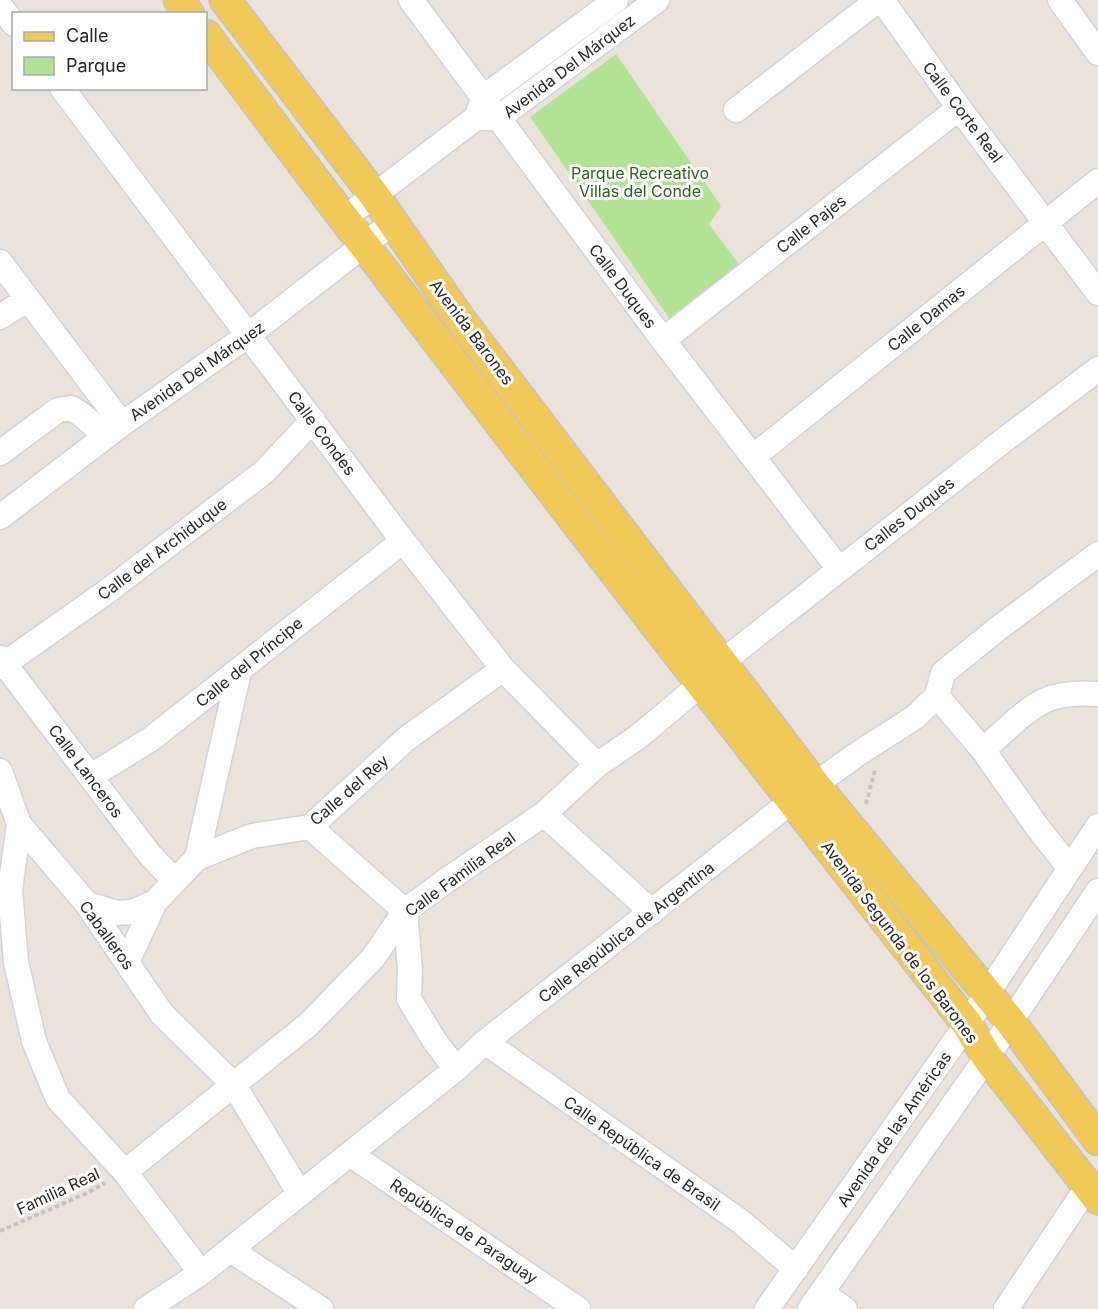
<svg xmlns="http://www.w3.org/2000/svg" width="1098" height="1309" font-family="Inter,sans-serif">
<rect width="100%" height="100%" fill="#ebe3da"/>
<!-- park -->
<path fill="#b2e395" d="M 616,54 L 721,206 L 709,224 L 740,266 L 672,322 L 530,117 Z"/>
<g fill="none" stroke-linecap="round" stroke-linejoin="round">
<!-- minor casing -->
<g stroke="#cfd3e2" stroke-width="27">
<path id="minor" d="M 411,0 L 663,340 L 839,569
M 882,0 L 959,108 L 1098,293
M 1060,0 L 1098,53
M 0,6 L 14,24
M 62,88 L 403,541 L 503,669 L 597,765
M 736,110 L 878,0
M 484,118 L 498,118 L 657,0
M 343,219 L 476,118 L 484,97 L 616,0
M 0,262 L 122,424
M 0,317 L 28,299
M 663,340 L 959,108
M 0,453 L 58,410 L 71,408 L 82,415 L 106,436
M 754,456 L 1098,181
M 0,517 L 122,424 L 247,336 L 392,223
M 0,658 L 150,855 L 175,881
M 0,667 L 105,593 L 264,472 L 313,420
M 937,696 L 983,750 L 1038,828 L 1069,867
M 983,750 C 1000,736 1026,708 1046,700 C 1062,693 1081,693 1098,694
M 0,771 L 19,824 L 87,904 L 162,1014 L 234,1085 L 300,1194
M 91,776 L 151,739 L 403,541
M 544,814 L 652,912
M 19,824 L 10,890 L 16,962 L 34,1041 L 58,1099 L 125,1172 L 201,1273
M 310,827 L 405,911 L 410,969 L 409,999 L 434,1040 L 456,1069
M 197,858 L 239,671
M 87,904 L 117,913 L 132,912 L 155,902 L 197,858 L 252,836 L 310,827 L 406,739 L 503,669
M 127,962 L 155,902
M 485,1042 L 740,1221 L 796,1269
M 350,1154 L 578,1309
M 125,1172 L 309,1024 L 373,958 L 405,911 L 447,880 L 544,814 L 597,765 L 638,737 L 700,685 L 722,662 L 1004,440 L 1098,369
M 230,1250 L 321,1309
M 822,1293 L 845,1309
M 146,1309 L 201,1273 L 456,1069 L 485,1042 L 792,801 L 856,755 L 915,717 L 937,696 L 943,673 L 996,630 L 1098,554
M 767,1309 L 967,1024 L 1098,826
M 810,1309 L 987,1057 L 1098,891
M 1006,1309 L 1088,1186"/>
</g>
<!-- major casing -->
<g stroke="#c3c3c3" stroke-width="33">
<path id="major" d="M 179,0 L 189,14
M 225,0 L 374,195 L 460,319 L 815,785 L 1010,1021 L 1098,1140
M 206,35 C 455,369 710,697 967,1024 L 987,1057 L 1098,1199"/>
</g>
<!-- path -->
<path stroke="#c3c3c3" stroke-width="4" stroke-dasharray="4.5 3" stroke-linecap="butt" d="M 866,804 L 875,770
M 0,1231 L 85,1194 L 105,1183"/>
<!-- minor -->
<use href="#minor" stroke="#fff" stroke-width="24"/>
<!-- major -->
<use href="#major" stroke="#f1c959" stroke-width="30"/>
</g>
<g text-anchor="middle" dominant-baseline="central" stroke-width="6" stroke-linejoin="round" paint-order="stroke">
<!-- street labels -->
<g font-size="16" fill="#282828" stroke="#fff">
<text transform="translate(569 66) rotate(-37)">Avenida Del Márquez</text>
<text transform="translate(963 112) rotate(53)">Calle Corte Real</text>
<text transform="translate(811 224) rotate(-38)">Calle Pajes</text>
<text transform="translate(623 286) rotate(53)">Calle Duques</text>
<text transform="translate(926 318) rotate(-39)">Calle Damas</text>
<text transform="translate(472 332) rotate(53)">Avenida Barones</text>
<text transform="translate(197 371) rotate(-35)">Avenida Del Márquez</text>
<text transform="translate(322 433) rotate(53)">Calle Condes</text>
<text transform="translate(909 514) rotate(-38)">Calles Duques</text>
<text transform="translate(162 549) rotate(-37)">Calle del Archiduque</text>
<text transform="translate(249 662) rotate(-39)">Calle del Príncipe</text>
<text transform="translate(86 771) rotate(53)">Calle Lanceros</text>
<text transform="translate(349 790) rotate(-41)">Calle del Rey</text>
<text transform="translate(460 874) rotate(-36)">Calle Familia Real</text>
<text transform="translate(626 932) rotate(-38)">Calle República de Argentina</text>
<text transform="translate(107 935) rotate(54)">Caballeros</text>
<text transform="translate(900 942) rotate(53)">Avenida Segunda de los Barones</text>
<text transform="translate(894 1129) rotate(-55)">Avenida de las Américas</text>
<text transform="translate(642 1153) rotate(35)">Calle República de Brasil</text>
<text transform="translate(58 1191) rotate(-25)">Familia Real</text>
<text transform="translate(464 1231) rotate(34)">República de Paraguay</text>
</g>
<!-- park labels -->
<g font-size="16" fill="#2b6519" stroke="#fff">
<text x="640" y="173">Parque Recreativo<tspan x="640" dy="18">Villas del Conde</tspan></text>
</g>
</g>
<!-- legend -->
<rect x="12" y="12" width="195" height="78" fill="#ffffff" stroke="#a9a9a9" stroke-width="1.5"/>
<rect x="24" y="32" width="30" height="9" fill="#f1c959" stroke="#a9a9a9" stroke-width="1.5"/>
<text x="66" y="42" font-size="18" fill="#282828">Calle</text>
<rect x="24" y="57" width="30" height="18" fill="#b2e395" stroke="#a9a9a9" stroke-width="1.5"/>
<text x="66" y="72" font-size="18" fill="#282828">Parque</text>
</svg>
